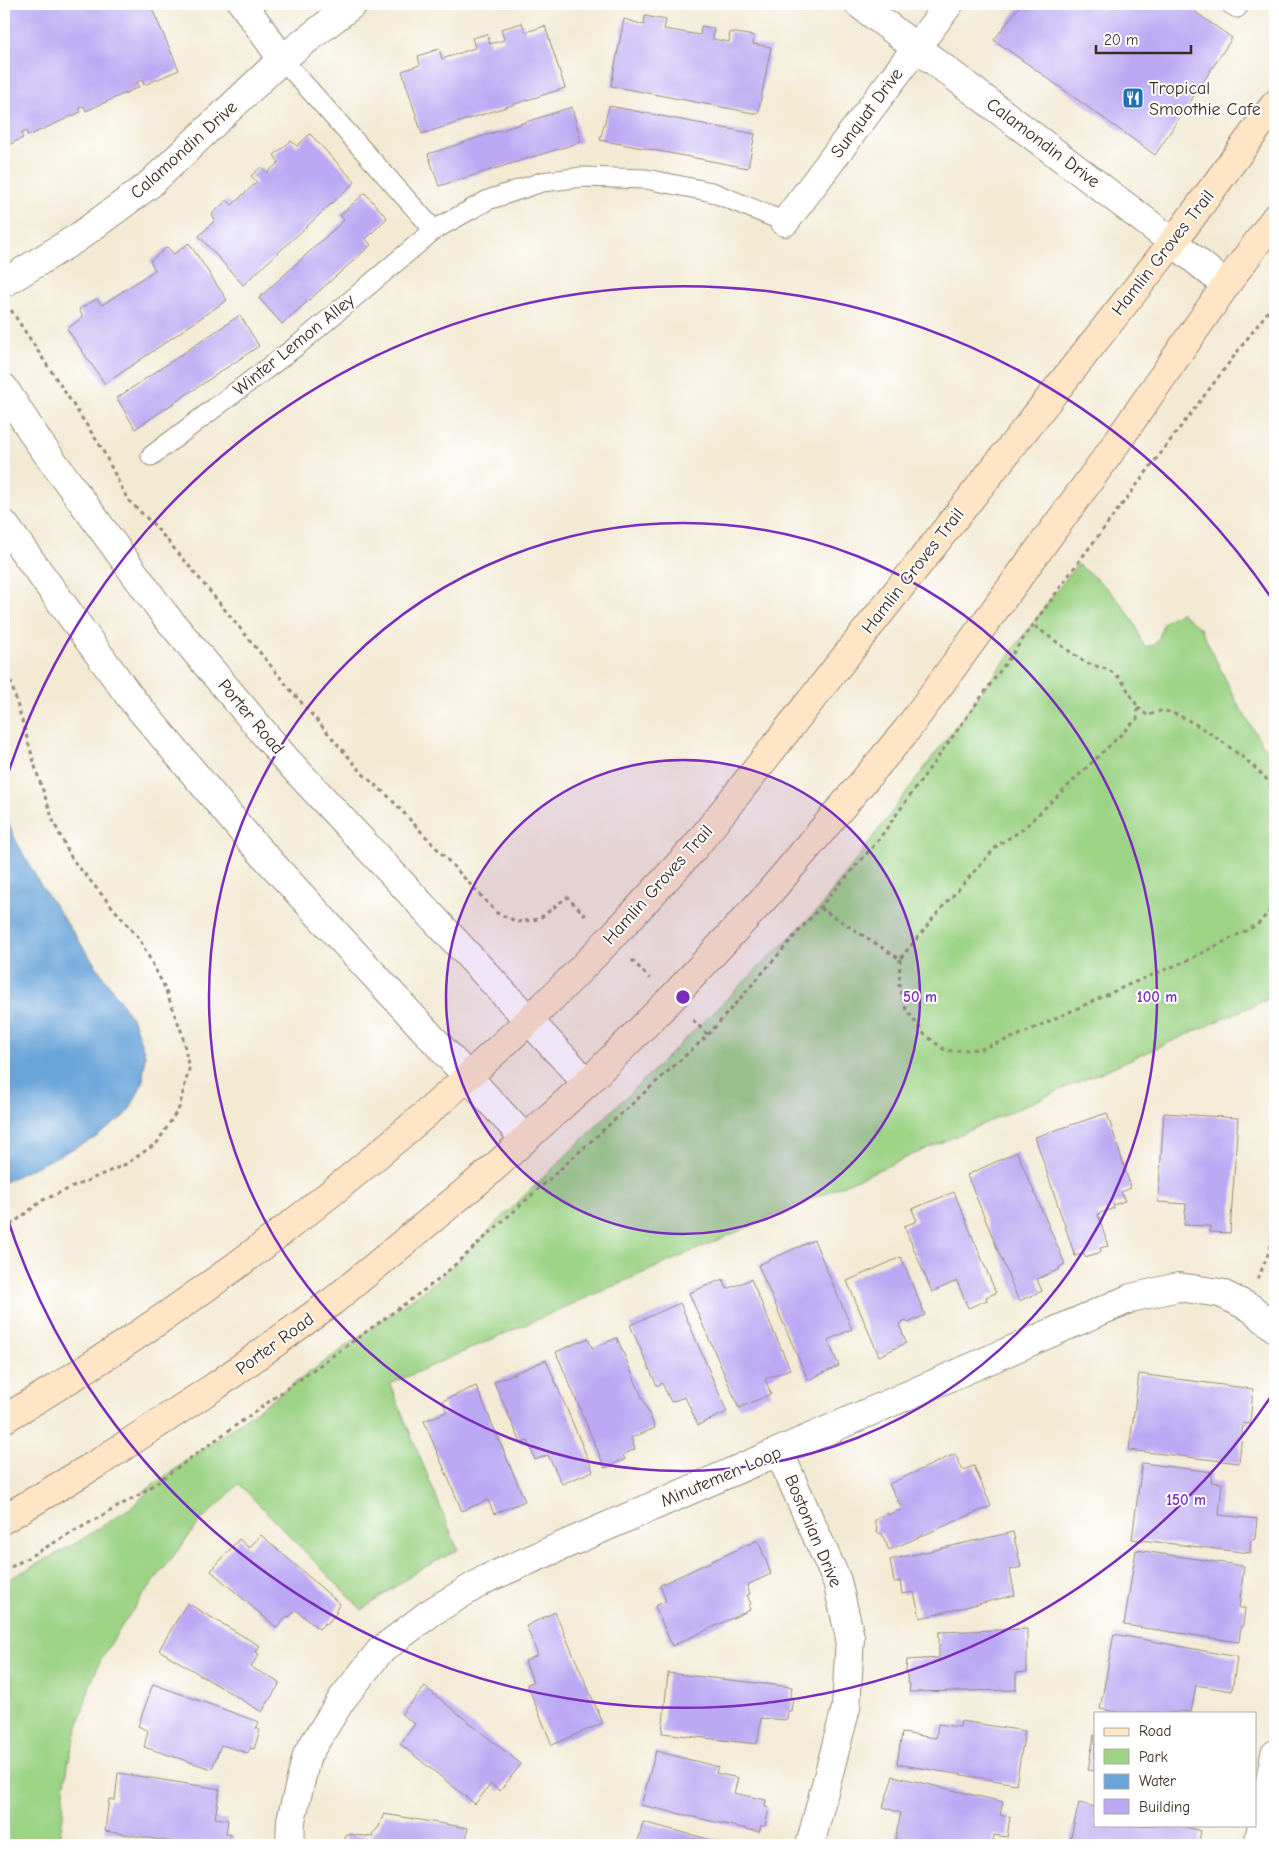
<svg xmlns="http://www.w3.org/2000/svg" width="1279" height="1849" font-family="'Comic Neue',sans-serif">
<rect width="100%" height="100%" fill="#fff"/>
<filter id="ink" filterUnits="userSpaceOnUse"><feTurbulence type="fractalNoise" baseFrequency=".02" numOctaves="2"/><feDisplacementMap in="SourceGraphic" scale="10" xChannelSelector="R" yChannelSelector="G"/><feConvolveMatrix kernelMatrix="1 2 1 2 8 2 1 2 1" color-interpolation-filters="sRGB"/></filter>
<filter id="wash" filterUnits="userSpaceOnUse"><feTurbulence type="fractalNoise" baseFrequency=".0096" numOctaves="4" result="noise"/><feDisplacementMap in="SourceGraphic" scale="20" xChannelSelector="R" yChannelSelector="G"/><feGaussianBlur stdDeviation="1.12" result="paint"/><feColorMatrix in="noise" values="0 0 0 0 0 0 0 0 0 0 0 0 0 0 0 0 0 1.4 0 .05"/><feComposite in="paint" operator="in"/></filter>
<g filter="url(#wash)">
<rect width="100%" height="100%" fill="#f3ead4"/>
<!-- green -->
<path fill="#9cd385" stroke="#6c7e52" d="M 1077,564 C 1098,579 1120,598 1133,621 C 1138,629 1140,639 1144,647 L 1154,645 L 1159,638 L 1163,623 L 1180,612 L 1201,629 L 1237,703 L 1275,765 L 1275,996 L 390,1384 L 458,1550 L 419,1570 L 362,1610 L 239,1484 L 199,1523 L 144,1594 L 125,1621 L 101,1659 L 89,1688 L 69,1759 L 64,1789 L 63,1816 L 58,1845 L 4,1845 L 4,1582 L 78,1542 L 133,1506 L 150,1490 L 142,1493 L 438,1280 L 820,908 Z"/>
<!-- water -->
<path fill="#69a4d9" stroke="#52677c" d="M 4,810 L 14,837 L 40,884 L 133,1020 L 145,1054 L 143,1082 L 128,1113 L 95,1138 L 4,1182 Z"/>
<g id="blocks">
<!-- building -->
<path fill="#bbaaf3" d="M 4,4 L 143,4 L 144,6 L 150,4 L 179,70 L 144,85 L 142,80 L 137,82 L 139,87 L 86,111 L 84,106 L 79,108 L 81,112 L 28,136 L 26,131 L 21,134 L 23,138 L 4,147 Z
M 1021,4 L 1184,4 L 1232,38 L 1155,155 L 994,40 Z
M 645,16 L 666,20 L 664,29 L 700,35 L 701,26 L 714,28 L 713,39 L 729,42 L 730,32 L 754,36 L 753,44 L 771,47 L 758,114 L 611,86 L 624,19 L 644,25 Z
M 522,23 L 526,32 L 545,26 L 565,88 L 422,134 L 402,71 L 420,65 L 418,56 L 439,49 L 442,59 L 475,48 L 472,38 L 487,34 L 490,44 L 504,40 L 501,29 Z
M 609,106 L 755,134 L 748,168 L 600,140 Z
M 572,107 L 581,142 L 439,186 L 428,154 Z
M 310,134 L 355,182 L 243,285 L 199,236 L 215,220 L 212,214 L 227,200 L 232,205 L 257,182 L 251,176 L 261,167 L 267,173 L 279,162 L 274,155 L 291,141 L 297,146 Z
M 365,193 L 387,218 L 366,239 L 371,245 L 282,324 L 259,298 L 344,220 L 340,215 Z
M 189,243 L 227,300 L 105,384 L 67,329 L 83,317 L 79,309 L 97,299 L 102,305 L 155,270 L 150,261 L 167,247 L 174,254 Z
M 240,315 L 259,346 L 135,429 L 117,398 Z
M 1107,1113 L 1131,1188 L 1121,1192 L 1125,1201 L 1113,1205 L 1114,1208 L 1098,1214 L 1108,1246 L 1100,1248 L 1101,1252 L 1085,1257 L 1084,1253 L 1075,1256 L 1035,1137 Z
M 1164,1113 L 1238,1118 L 1230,1233 L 1210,1232 L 1210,1226 L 1184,1225 L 1186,1204 L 1158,1202 Z
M 1017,1152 L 1065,1264 L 1059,1267 L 1060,1269 L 1037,1279 L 1042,1291 L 1019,1301 L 967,1175 Z
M 954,1192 L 996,1293 L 986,1297 L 987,1300 L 968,1308 L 957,1281 L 932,1292 L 904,1226 L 917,1221 L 912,1209 Z
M 814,1240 L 852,1329 L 828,1340 L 839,1366 L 808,1380 L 758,1265 Z
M 901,1257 L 925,1315 L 908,1323 L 906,1321 L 899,1324 L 906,1343 L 879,1356 L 847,1281 Z
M 723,1279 L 727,1289 L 751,1279 L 790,1369 L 765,1379 L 771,1394 L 739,1408 L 689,1293 Z
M 680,1303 L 727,1412 L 698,1425 L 685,1397 L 671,1402 L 662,1383 L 657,1386 L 630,1325 Z
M 588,1338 L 592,1348 L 617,1338 L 655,1428 L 631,1438 L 635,1449 L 623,1455 L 625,1459 L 605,1468 L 556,1352 Z
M 546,1360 L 593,1471 L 562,1484 L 548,1455 L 535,1460 L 528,1441 L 521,1443 L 494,1382 Z
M 1139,1374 L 1253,1389 L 1250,1424 L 1243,1423 L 1239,1463 L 1129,1450 Z
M 476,1386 L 525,1501 L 494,1514 L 488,1500 L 462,1511 L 424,1421 L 447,1412 L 442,1401 Z
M 955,1454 L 963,1470 L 974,1466 L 991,1506 L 889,1550 L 882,1534 L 876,1532 L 877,1527 L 874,1521 L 887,1513 L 888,1515 L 902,1509 L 889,1484 Z
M 1142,1463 L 1212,1472 L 1211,1482 L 1222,1483 L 1219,1515 L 1257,1519 L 1255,1539 L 1251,1540 L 1250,1553 L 1132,1539 Z
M 1013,1532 L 1021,1567 L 1010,1570 L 1015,1595 L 920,1618 L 914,1592 L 902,1594 L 900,1581 L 894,1582 L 890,1560 Z
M 261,1535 L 340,1604 L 335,1611 L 337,1612 L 327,1624 L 325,1623 L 319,1629 L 296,1610 L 289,1617 L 287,1616 L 277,1628 L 211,1571 L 239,1539 L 249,1548 Z
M 758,1540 L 771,1574 L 747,1585 L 750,1594 L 747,1595 L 751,1604 L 749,1606 L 750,1610 L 672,1646 L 655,1606 L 666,1601 L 660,1585 Z
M 1136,1550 L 1244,1566 L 1239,1608 L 1245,1608 L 1243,1626 L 1241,1626 L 1239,1642 L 1124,1625 Z
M 187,1603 L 260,1646 L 256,1652 L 259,1654 L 251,1667 L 280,1683 L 262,1712 L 159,1650 Z
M 555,1612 L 603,1723 L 552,1745 L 527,1684 L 533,1682 L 525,1661 L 538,1655 L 526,1626 Z
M 1027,1629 L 1027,1672 L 1016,1673 L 1016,1690 L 909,1692 L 910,1684 L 908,1683 L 906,1670 L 907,1660 L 939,1658 L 939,1632 Z
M 1114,1634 L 1237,1657 L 1232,1691 L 1196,1685 L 1191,1712 L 1179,1711 L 1179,1713 L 1123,1713 L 1100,1709 Z
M 668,1673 L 792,1687 L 790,1697 L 793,1698 L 791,1711 L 788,1711 L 787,1720 L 761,1718 L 757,1744 L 662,1733 Z
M 153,1684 L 259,1722 L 256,1728 L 260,1730 L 254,1749 L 250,1748 L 248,1753 L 221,1745 L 212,1769 L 144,1747 L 148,1731 L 138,1726 Z
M 425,1687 L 521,1764 L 500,1791 L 491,1784 L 475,1804 L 400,1744 L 415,1724 L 401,1714 Z
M 961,1721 L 1025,1731 L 1016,1784 L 897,1764 L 902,1733 L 936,1738 L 938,1724 L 960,1727 Z
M 1094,1735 L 1095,1735 L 1095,1771 L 1088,1770 Z
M 656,1751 L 718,1767 L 716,1773 L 738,1778 L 734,1793 L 766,1800 L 765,1807 L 769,1808 L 765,1826 L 761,1826 L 759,1832 L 641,1805 Z
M 118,1773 L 220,1789 L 215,1818 L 228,1820 L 226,1834 L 231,1835 L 230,1845 L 192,1845 L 105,1831 L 109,1799 L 115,1800 Z
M 893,1776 L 1003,1802 L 1000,1815 L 1010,1817 L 1007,1837 L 994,1835 L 993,1845 L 924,1845 L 895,1839 L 901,1813 L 883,1807 Z
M 1079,1803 L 1095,1807 L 1095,1825 L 1177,1825 L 1201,1831 L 1198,1845 L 1069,1845 Z
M 384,1814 L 468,1828 L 465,1845 L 344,1845 L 346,1834 L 373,1837 L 372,1834 L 379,1827 L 381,1819 L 383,1819 Z
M 643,1822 L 731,1845 L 637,1845 Z"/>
</g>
</g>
<g filter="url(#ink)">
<use href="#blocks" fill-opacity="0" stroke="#978a79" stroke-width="1"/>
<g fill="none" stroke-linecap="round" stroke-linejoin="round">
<!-- service casing -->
<g stroke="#978a79" stroke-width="21">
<path id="service" d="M 1230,4 L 1237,8
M 282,59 L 434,230
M 151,456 L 298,345 L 434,230 L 488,200 L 542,182 L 583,177 L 646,179 L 712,192 L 785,222"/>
</g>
<!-- minor casing -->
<g stroke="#978a79" stroke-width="30">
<path id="minor" d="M 243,4 L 282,59
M 859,4 L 1173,242 L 1226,285
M 785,222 L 949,4
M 4,283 L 77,238 L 149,185 L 282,59 L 353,4
M 779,1452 L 837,1581 L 850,1637 L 846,1708 L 810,1845
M 290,1845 L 291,1820 L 307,1755 L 342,1699 L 380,1651 L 430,1613 L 486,1579 L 1131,1298 L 1178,1287 L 1220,1293 L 1251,1308 L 1275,1328
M 1258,1845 L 1275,1754"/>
</g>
<!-- tertiary casing -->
<g stroke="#978a79" stroke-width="30">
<path id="tertiary" d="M 4,388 L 38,441 L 164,614 L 284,757 L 587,1083
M 4,524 L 130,697 L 250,840 L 525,1139"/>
</g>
<!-- secondary casing -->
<g stroke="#978a79" stroke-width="30">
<path id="secondary" d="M 4,1419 C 193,1308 370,1171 529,1020 C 587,965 641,906 695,847 L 1173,242 L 1275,104
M 4,1519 L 98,1463 L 217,1385 L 333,1301 L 488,1173 L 587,1083 L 671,999 L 769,893 L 906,731 L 1108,455 L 1226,285 L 1275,218"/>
</g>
<!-- path -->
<path stroke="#978a79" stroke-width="3" stroke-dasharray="4 4" stroke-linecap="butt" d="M 11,310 L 101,447 L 128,500 L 153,524 L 185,561 L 289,688 L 364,775 L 389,797 L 497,913 L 518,922 L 539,919 L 567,897 L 588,918
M 4,658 L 37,773 L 54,823 L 72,859 L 140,940 L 164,986 L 182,1033 L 189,1069 L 179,1108 L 157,1143 L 126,1164 L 43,1200 L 4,1230
M 1138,707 L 1148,716 C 1152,714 1158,711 1162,711 C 1184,710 1254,763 1268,781 C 1271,785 1273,790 1275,794
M 820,908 L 900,959 L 939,911 L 998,845 L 1022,830 L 1137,719 L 1138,707 L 1121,679 L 1109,670 L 1086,663 L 1033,625
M 900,959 L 899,987 L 906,1009 L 924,1034 L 946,1051 L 981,1049 L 1017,1036 L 1128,985 L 1186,961 L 1257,925 L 1275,905
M 632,960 L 650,979
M 693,1020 L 708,1035
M 1258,1279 L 1270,1249 L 1275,1221
M 4,1571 L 142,1493 L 438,1280 L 708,1035 L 876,843 L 1077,564 L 1275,302"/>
<!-- service -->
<use href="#service" stroke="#fff" stroke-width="19"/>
<!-- minor -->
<use href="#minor" stroke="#fff" stroke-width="28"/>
<!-- tertiary -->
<use href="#tertiary" stroke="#fff" stroke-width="28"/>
<!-- secondary -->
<use href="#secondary" stroke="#fde5c5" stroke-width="28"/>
</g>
</g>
<!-- distance rings -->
<circle cx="683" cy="997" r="237" fill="#7b2cbf" fill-opacity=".12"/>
<g fill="none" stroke="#7b2cbf" stroke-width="2.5">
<circle cx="683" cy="997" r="237"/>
<circle cx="683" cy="997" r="474"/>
<path d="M1272 1395A711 711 0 0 1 5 1211M5 783A711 711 0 0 1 1272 599"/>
</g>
<!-- icons -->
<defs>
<g id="restaurant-square" transform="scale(1.125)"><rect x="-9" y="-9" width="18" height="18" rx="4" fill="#1f6fb2" stroke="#fff"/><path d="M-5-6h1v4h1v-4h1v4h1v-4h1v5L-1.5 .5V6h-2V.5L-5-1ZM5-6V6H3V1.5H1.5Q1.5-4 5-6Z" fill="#fff"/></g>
</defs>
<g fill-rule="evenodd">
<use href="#restaurant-square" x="1133" y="98"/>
</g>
<g text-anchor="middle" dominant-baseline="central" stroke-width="4" stroke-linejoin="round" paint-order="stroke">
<!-- poi labels -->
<g font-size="18" fill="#3b2a1e" stroke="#fff" text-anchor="start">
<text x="1149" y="88">Tropical<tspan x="1149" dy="21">Smoothie Cafe</tspan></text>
</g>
<!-- street labels -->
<g font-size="18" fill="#3b2a1e" stroke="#fff">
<text transform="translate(867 113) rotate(-53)">Sunquat Drive</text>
<text transform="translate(1043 143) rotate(37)">Calamondin Drive</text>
<text transform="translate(184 150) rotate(-42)">Calamondin Drive</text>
<text transform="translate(1163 253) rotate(-52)">Hamlin Groves Trail</text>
<text transform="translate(294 345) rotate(-39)">Winter Lemon Alley</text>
<text transform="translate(913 571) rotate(-52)">Hamlin Groves Trail</text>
<text transform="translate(251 717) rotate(50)">Porter Road</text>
<text transform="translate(658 885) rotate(-48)">Hamlin Groves Trail</text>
<text transform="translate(275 1344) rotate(-36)">Porter Road</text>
<text transform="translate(721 1477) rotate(-23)">Minutemen Loop</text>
<text transform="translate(813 1531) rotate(67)">Bostonian Drive</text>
</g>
</g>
<circle cx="683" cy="997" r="8" fill="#7b2cbf" stroke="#fff" stroke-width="2.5"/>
<g font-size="15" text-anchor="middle" font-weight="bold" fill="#7b2cbf" stroke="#fff" stroke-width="4" stroke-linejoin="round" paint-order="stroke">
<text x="920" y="1002">50 m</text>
<text x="1157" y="1002">100 m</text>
<text x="1186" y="1505">150 m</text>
</g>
<!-- margin -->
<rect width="1279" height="1849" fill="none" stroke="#fff" stroke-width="20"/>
<!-- legend -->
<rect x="1094" y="1712" width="162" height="115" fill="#ffffff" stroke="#b1aaa5"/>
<rect x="1104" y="1728" width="25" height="8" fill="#fde5c5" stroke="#b1aaa5"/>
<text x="1139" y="1736" font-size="15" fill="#3b2a1e">Road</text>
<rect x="1104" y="1749" width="25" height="15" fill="#9cd385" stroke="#b1aaa5"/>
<text x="1139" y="1762" font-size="15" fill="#3b2a1e">Park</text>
<rect x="1104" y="1774" width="25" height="15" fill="#69a4d9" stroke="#b1aaa5"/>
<text x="1139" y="1786" font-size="15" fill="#3b2a1e">Water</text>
<rect x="1104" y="1799" width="25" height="15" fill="#bbaaf3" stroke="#b1aaa5"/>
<text x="1139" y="1812" font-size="15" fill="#3b2a1e">Building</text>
<!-- scale -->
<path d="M1096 45v8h95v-8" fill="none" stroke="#3b2a1e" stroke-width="2.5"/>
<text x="1104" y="45" font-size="15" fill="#3b2a1e" stroke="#ffffff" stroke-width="4" paint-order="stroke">20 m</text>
</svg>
